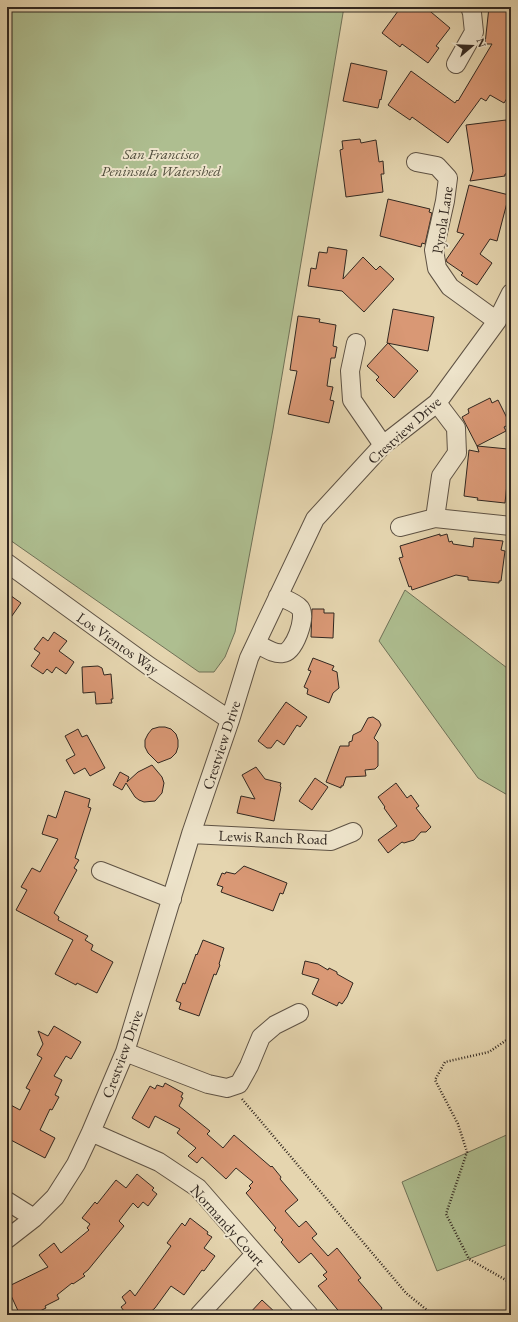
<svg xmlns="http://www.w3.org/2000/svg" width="518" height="1322" font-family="'EB Garamond',serif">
<rect width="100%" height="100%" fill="#e5d5af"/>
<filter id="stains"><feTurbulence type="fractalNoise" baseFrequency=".005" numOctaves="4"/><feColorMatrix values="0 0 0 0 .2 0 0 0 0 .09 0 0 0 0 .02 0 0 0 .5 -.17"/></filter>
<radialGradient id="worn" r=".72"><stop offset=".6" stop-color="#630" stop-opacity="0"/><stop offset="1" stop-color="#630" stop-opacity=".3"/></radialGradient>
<!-- green -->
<path fill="#aebe90" stroke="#707258" d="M 7,7 L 344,7 L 273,429 L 235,632 L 225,657 L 214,672 L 199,672 L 7,538 Z
M 405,590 L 511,671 L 511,797 L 478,778 L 379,641 Z
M 511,1133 L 511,1243 L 437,1271 L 402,1182 Z"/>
<!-- building -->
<path fill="#d99875" stroke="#312720" d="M 401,7 L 425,7 L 450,28 L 436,46 L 439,48 L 428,63 L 402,44 L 400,47 L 382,33 Z
M 489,7 L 511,7 L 511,92 L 504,103 L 490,95 L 486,101 L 481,98 L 448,143 L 412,117 L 410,120 L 388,105 L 411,71 L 455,103 L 457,100 L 458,101 L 492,44 L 485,44 Z
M 351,63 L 387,71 L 381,100 L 380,99 L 378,108 L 343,101 Z
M 506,120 L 511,153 L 511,173 L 505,174 L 505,176 L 470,181 L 473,171 L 466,125 Z
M 360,139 L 361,143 L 376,140 L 379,162 L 383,161 L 384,174 L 381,174 L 383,192 L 346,197 L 340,150 L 343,149 L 342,141 Z
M 469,185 L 509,195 L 497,241 L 490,239 L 480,254 L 492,263 L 477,285 L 461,275 L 463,273 L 447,262 L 446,260 L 464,234 L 457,232 Z
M 388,199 L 430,209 L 429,212 L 432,213 L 425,244 L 422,243 L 421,247 L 380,236 Z
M 328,247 L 347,250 L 343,279 L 363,257 L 376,270 L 380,266 L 394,279 L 364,312 L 342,291 L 308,286 L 311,268 L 316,269 L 319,252 L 327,253 Z
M 393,309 L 434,317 L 428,351 L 387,343 Z
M 298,316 L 320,319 L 319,322 L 336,325 L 333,346 L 337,347 L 335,358 L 331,358 L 327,386 L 333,387 L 330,400 L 334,401 L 329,423 L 288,414 L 297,371 L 290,370 Z
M 388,343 L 418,371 L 394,398 L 376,380 L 379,377 L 367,366 Z
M 490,398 L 492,403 L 498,400 L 510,424 L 504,427 L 506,431 L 477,446 L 462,417 L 469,413 L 468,409 Z
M 477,446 L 508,449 L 507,455 L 510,455 L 505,503 L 477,500 L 478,498 L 464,496 L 469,450 L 479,452 Z
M 440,534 L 440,536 L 447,534 L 449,542 L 452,541 L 453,544 L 473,547 L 474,538 L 503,541 L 501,550 L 505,551 L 501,581 L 499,581 L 499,583 L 468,580 L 468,577 L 456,575 L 412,590 L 411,586 L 409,587 L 399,558 L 403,557 L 400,546 Z
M 7,593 L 21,603 L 7,623 Z
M 312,609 L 324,609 L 324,613 L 334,613 L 333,638 L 311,637 Z
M 54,632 L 67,641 L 59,651 L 74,662 L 66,674 L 56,667 L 52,673 L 47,669 L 43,674 L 31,666 L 40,653 L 34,649 L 43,637 L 48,641 Z
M 313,658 L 334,666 L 332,670 L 337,672 L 339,688 L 333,693 L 329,703 L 307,694 L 308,689 L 304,687 L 311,671 L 308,670 Z
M 98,666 L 102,668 L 104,675 L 111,674 L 113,699 L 111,699 L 112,703 L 96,704 L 95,692 L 83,693 L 82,667 Z
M 286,702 L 307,717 L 300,727 L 297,725 L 284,745 L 277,740 L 271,748 L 267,748 L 258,741 Z
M 373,717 L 379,721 L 381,725 L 374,738 L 378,742 L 378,766 L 375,769 L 365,770 L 366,776 L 346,777 L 343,786 L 341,786 L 341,788 L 326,782 L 340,746 L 349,746 L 349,742 L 352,741 L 353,735 L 361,731 L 368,718 Z
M 159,727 L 165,727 L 171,729 L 176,734 L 178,740 L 178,747 L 176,753 L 171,758 L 158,763 L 148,753 L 145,747 L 145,740 L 148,734 L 152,729 Z
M 78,729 L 82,737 L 87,735 L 105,768 L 90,776 L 85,768 L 74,774 L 66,760 L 75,755 L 65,736 Z
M 152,765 L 162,777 L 164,783 L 162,793 L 155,801 L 144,802 L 139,800 L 135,797 L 126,783 L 122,790 L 113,785 L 120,772 L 129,777 L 127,782 L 138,772 Z
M 256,767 L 265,779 L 281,783 L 280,786 L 281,787 L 274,821 L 237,813 L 241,796 L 255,799 L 242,775 Z
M 315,778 L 328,787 L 312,810 L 299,801 Z
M 396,783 L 407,798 L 411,795 L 419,806 L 416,808 L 431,827 L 426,832 L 421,832 L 414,840 L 404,843 L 402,842 L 388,853 L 378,840 L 397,826 L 384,808 L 385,807 L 378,797 Z
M 65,791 L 90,799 L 88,807 L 91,808 L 75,858 L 79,860 L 74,868 L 77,870 L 54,913 L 59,917 L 58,920 L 88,936 L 85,940 L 93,945 L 91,950 L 113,962 L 97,993 L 77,983 L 76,985 L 55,974 L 73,940 L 16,910 L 27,890 L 21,887 L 32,868 L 40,872 L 58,839 L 42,834 L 48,815 L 56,818 Z
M 244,866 L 287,883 L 283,894 L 280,893 L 273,911 L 221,892 L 223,887 L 217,885 L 222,873 L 225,874 L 226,872 L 235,874 Z
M 203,940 L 224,948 L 219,964 L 220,965 L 216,975 L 214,974 L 199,1016 L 179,1009 L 181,1003 L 176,1001 L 183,983 L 185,984 L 196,954 L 197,955 Z
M 305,961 L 318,964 L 328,970 L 329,968 L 337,972 L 337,974 L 353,983 L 347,997 L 342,1004 L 339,1002 L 337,1006 L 312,994 L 319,979 L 302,974 Z
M 54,1026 L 81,1042 L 71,1059 L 66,1056 L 54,1076 L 62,1080 L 55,1095 L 59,1097 L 52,1110 L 50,1109 L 40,1130 L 55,1138 L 45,1158 L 7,1138 L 7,1103 L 20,1110 L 30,1090 L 26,1088 L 42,1058 L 37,1055 L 43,1044 L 38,1031 L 48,1036 Z
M 165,1083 L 183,1093 L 181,1097 L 183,1098 L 179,1106 L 210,1131 L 207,1134 L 223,1148 L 234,1135 L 271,1167 L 272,1166 L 281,1177 L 280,1179 L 298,1200 L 285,1211 L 299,1227 L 306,1221 L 317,1234 L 312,1238 L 328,1256 L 337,1248 L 361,1278 L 358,1280 L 382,1308 L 381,1310 L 385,1315 L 342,1315 L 318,1286 L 327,1279 L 323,1275 L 327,1272 L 311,1253 L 299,1263 L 281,1242 L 283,1240 L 274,1230 L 276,1228 L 246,1193 L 251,1188 L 249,1186 L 253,1182 L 236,1168 L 226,1179 L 202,1157 L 197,1163 L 188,1156 L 196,1148 L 177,1133 L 180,1129 L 155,1116 L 149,1128 L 132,1118 L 150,1086 L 155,1089 L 157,1085 L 163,1087 Z
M 137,1174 L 154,1188 L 152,1190 L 157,1194 L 148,1206 L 143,1202 L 138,1208 L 133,1203 L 119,1221 L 124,1226 L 88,1270 L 83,1274 L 85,1276 L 73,1284 L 72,1283 L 57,1295 L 59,1299 L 45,1306 L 46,1308 L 32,1315 L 20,1315 L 7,1287 L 48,1267 L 39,1255 L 54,1243 L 61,1253 L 89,1230 L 87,1228 L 90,1224 L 82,1218 L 95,1202 L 97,1204 L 116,1180 L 126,1188 Z
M 190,1218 L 208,1232 L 207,1234 L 212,1237 L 204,1248 L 215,1256 L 204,1271 L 202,1270 L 184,1295 L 171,1286 L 155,1308 L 147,1315 L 127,1315 L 121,1307 L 126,1303 L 122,1297 L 130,1290 L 135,1296 L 171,1246 L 167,1243 L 182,1223 L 185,1226 Z
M 262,1300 L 278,1315 L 248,1315 Z"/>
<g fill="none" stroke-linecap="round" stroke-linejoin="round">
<!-- minor casing -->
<g stroke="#5e5244" stroke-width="20">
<path id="minor" d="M 456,64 L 474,32 L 472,13 L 470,7
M 416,162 L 437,166 L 448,178 L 445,201 L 434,250 L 437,268 L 450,287 L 497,321
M 356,343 L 350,371 L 352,400 L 383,445
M 437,403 L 456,428 L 457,453 L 441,476 L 435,518 L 511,526
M 400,527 L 435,518
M 7,563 L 149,666 L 230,720
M 257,644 C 264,647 274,655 283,653 C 294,652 307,618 300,608 C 296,603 285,599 278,596
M 191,834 L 331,841 L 353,832
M 101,871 L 172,899
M 125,1052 L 208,1084 L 227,1088 L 239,1084 L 249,1066 L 261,1037 L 275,1025 L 299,1013
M 91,1132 L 159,1162 L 198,1188 L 309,1315
M 7,1201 L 34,1218
M 7,1239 L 34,1218 L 55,1197 L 76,1164 L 91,1132 L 125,1052 L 191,834 L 230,720 L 249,658 L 315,519 L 383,445 L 437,403 L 497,321 L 511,293
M 199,1315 L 255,1254"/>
</g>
<!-- path -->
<path stroke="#312720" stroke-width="2.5" stroke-dasharray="1 2" stroke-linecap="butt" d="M 511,1037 L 489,1052 L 445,1062 L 435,1080 L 458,1124 L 467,1152 L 446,1214 L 469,1259 L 511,1283
M 242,1099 L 406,1293 L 433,1315"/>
<!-- minor -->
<use href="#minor" stroke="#eee4cb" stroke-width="18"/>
</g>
<g text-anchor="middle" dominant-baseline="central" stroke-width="4" stroke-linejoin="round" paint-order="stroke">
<!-- park labels -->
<g font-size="15" font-style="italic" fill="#504d3c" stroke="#eee4cb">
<text x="161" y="153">San Francisco<tspan x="161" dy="17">Peninsula Watershed</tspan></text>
</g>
<!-- street labels -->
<g font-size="15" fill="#312720" stroke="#eee4cb">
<text transform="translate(442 220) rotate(-81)">Pyrola Lane</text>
<text transform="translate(404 430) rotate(-42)">Crestview Drive</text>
<text transform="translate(118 643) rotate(35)">Los Vientos Way</text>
<text transform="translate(221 745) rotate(-72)">Crestview Drive</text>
<text transform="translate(273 837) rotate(2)">Lewis Ranch Road</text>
<text transform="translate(122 1054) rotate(-70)">Crestview Drive</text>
<text transform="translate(228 1225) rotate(48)">Normandy Court</text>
</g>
</g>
<!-- margin -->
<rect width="518" height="1322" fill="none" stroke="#e5d5af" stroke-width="24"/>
<rect x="8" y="8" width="502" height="1306" fill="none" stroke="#312720" stroke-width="2"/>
<rect x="12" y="12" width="494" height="1298" fill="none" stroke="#312720"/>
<!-- north arrow -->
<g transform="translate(472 46) rotate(71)" stroke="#eee4cb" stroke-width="3" paint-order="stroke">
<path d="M0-3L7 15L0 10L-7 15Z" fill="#312720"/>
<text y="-6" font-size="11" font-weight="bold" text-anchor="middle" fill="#312720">N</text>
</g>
<rect width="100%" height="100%" filter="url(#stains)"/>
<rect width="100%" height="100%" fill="url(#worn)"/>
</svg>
